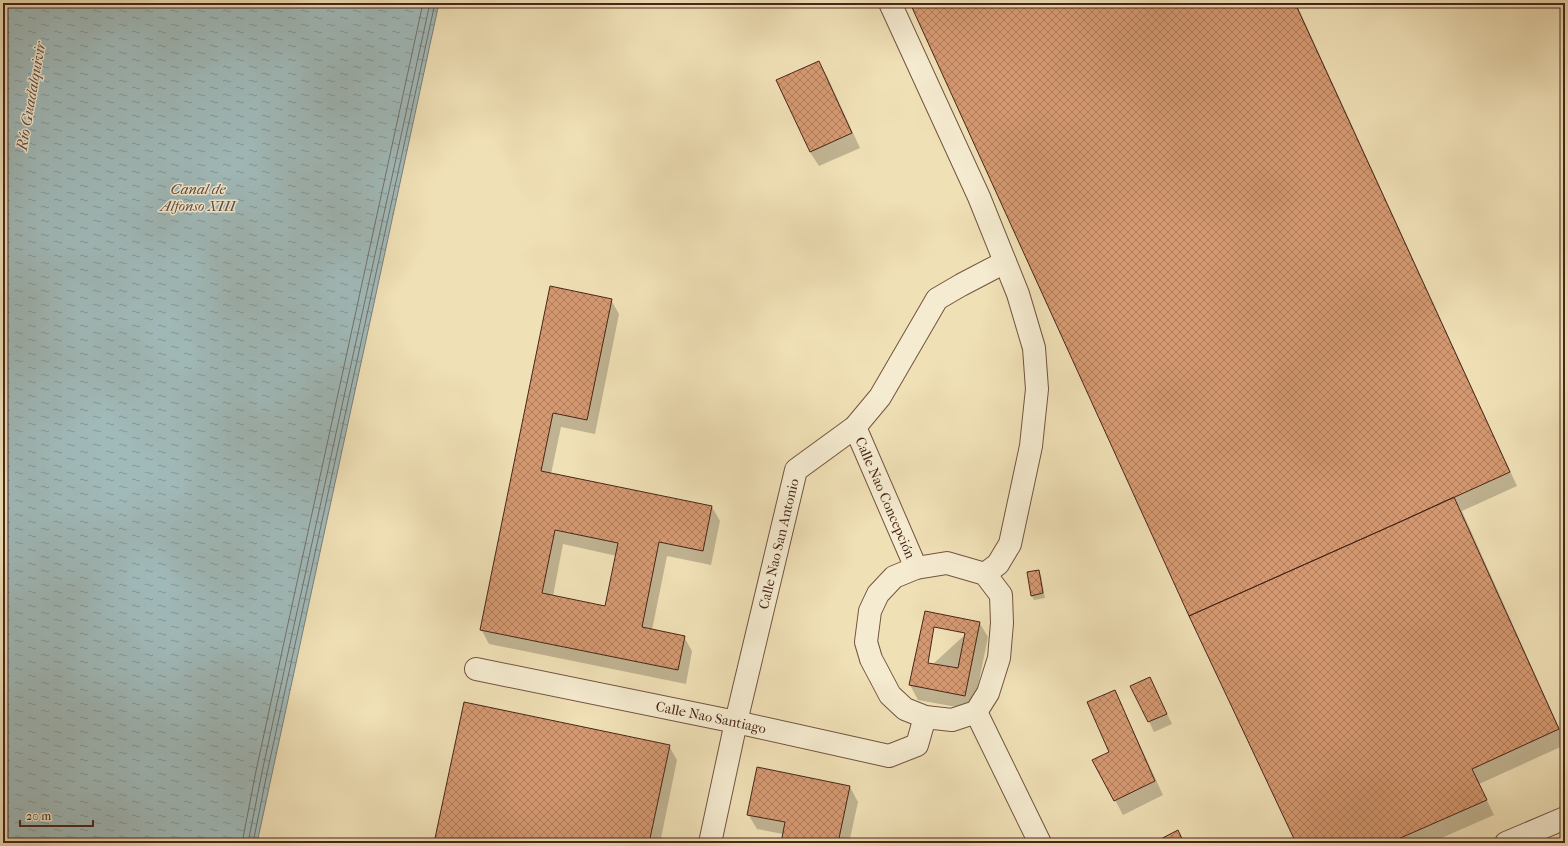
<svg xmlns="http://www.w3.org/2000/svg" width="1568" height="846" font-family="'IM FELL French Canon',serif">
<defs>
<pattern id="water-ripples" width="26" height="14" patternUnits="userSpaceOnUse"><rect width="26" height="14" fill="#a0baba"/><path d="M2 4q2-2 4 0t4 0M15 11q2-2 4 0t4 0" fill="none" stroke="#849796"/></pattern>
<pattern id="building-cross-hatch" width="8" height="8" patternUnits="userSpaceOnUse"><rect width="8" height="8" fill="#d59971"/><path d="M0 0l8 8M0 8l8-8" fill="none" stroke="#af7d5c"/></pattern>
</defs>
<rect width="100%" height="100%" fill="#f0e0b6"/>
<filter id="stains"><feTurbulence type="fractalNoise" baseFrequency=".005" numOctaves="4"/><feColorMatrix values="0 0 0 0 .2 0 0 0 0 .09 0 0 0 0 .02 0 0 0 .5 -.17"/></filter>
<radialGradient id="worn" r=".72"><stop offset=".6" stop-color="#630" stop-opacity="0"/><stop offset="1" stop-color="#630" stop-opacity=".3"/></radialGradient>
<!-- water -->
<path fill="url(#water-ripples)" stroke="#7d7f7a" d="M 3,3 L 439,3 L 257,843 L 3,843 Z"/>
<!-- shadow -->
<path fill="#0003" fill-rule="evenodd" d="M 911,3 L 1296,3 L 1517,486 L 1462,511 L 1565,741 L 1565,745 L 1479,784 L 1494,815 L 1430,843 L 1297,843 Z
M 819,62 L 827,76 L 860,148 L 819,166 L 810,152 Z
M 551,288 L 611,300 L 619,314 L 595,434 L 561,427 L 551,474 L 712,507 L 720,521 L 711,565 L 667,556 L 652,630 L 684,637 L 692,651 L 686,684 L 489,644 L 481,629 ZM 563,544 L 617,556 L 606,608 L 553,596 Z
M 1038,571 L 1041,575 L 1045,598 L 1034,600 L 1032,596 L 1028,573 Z
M 979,622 L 988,637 L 973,710 L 918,700 L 910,685 Z
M 1150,678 L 1172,724 L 1154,732 L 1132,686 Z
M 1114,691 L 1122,706 L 1163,795 L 1123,815 L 1115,800 Z
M 669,746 L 677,760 L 660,843 L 435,843 Z
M 850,787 L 858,802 L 849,843 L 782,843 L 783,834 L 757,829 L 748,814 Z"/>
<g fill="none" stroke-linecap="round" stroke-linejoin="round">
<!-- shore -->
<path stroke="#74706a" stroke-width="1" d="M 242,843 L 256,771 L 423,3
M 248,843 L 262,772 L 430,3
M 253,843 L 267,773 L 435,3"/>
</g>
<!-- building -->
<path fill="url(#building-cross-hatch)" stroke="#482619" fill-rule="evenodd" d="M 910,3 L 1295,3 L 1510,472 L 1402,521 L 1189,616 Z
M 819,61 L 852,133 L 810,152 L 776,80 Z
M 550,286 L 612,299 L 587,420 L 553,413 L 541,471 L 712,506 L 703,551 L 659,542 L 642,627 L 685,636 L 678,670 L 480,630 ZM 555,530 L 618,543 L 605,606 L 542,593 Z
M 1454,497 L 1559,729 L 1472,769 L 1487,800 L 1389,843 L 1296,843 L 1189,616 L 1402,521 Z
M 1039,570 L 1043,593 L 1031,596 L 1027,572 Z
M 925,611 L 980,622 L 965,696 L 909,685 Z
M 934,627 L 965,633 L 958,668 L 928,663 Z
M 1150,677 L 1167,714 L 1148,722 L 1130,686 Z
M 1115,690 L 1155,781 L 1114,801 L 1092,760 L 1109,752 L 1087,702 Z
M 464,702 L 670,745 L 649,843 L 434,843 Z
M 757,767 L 850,786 L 838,843 L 781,843 L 785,822 L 747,815 Z
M 1178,830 L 1184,843 L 1153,843 Z"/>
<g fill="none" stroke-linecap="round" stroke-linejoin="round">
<!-- minor casing -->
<g stroke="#725440" stroke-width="24">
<g id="minor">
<path d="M 890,3 L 979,197 L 1018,294 L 1034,348 L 1037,389 L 1031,446 L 1010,544 L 998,564 L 985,574"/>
<path id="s1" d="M 855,427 L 916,568"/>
<path d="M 947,563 L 985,574 L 1001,595 L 1002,623 L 999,658 L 988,693 L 976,712 L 952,720 L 925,717 L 905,709 L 890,695 L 871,659 L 866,642 L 870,611 L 878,594 L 894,577 L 916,568 Z"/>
<path id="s2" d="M 476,669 L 736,722 L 889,756 L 917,745 L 925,717"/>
<path d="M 976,712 L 1040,843"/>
<path id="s3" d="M 710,843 L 736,722 L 796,470 L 855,427 L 880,397 L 937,299 L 961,285 L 1005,262"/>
<path d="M 1506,843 L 1565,818"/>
</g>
</g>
<!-- minor -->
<use href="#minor" stroke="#f5ebd0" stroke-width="22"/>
</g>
<g text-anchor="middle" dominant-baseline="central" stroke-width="3" stroke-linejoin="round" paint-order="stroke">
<!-- street labels -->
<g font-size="14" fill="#482619" stroke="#f5ebd0">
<text stroke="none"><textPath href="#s1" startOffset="77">Calle Nao Concepción</textPath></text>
<text stroke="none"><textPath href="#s3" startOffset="307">Calle Nao San Antonio</textPath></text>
<text stroke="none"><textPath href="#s2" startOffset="240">Calle Nao Santiago</textPath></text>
</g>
<!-- water labels -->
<g font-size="15" font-style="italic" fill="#5e4b41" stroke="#f5ebd0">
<text transform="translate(31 96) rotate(-80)">Río Guadalquivir</text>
<text x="198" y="189">Canal de<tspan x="198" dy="17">Alfonso XIII</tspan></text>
</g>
</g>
<!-- margin -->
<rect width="1568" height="846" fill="none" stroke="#f0e0b6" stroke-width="16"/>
<rect x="4" y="4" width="1560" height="838" fill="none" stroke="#482619" stroke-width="2"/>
<rect x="8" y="8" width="1552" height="830" fill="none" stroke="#482619"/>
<!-- scale -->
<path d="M20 820v6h73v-6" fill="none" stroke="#482619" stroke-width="2"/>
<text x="26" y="820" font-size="12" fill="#482619" stroke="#f5ebd0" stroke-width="3" paint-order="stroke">20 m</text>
<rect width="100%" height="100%" filter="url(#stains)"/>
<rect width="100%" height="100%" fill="url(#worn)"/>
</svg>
